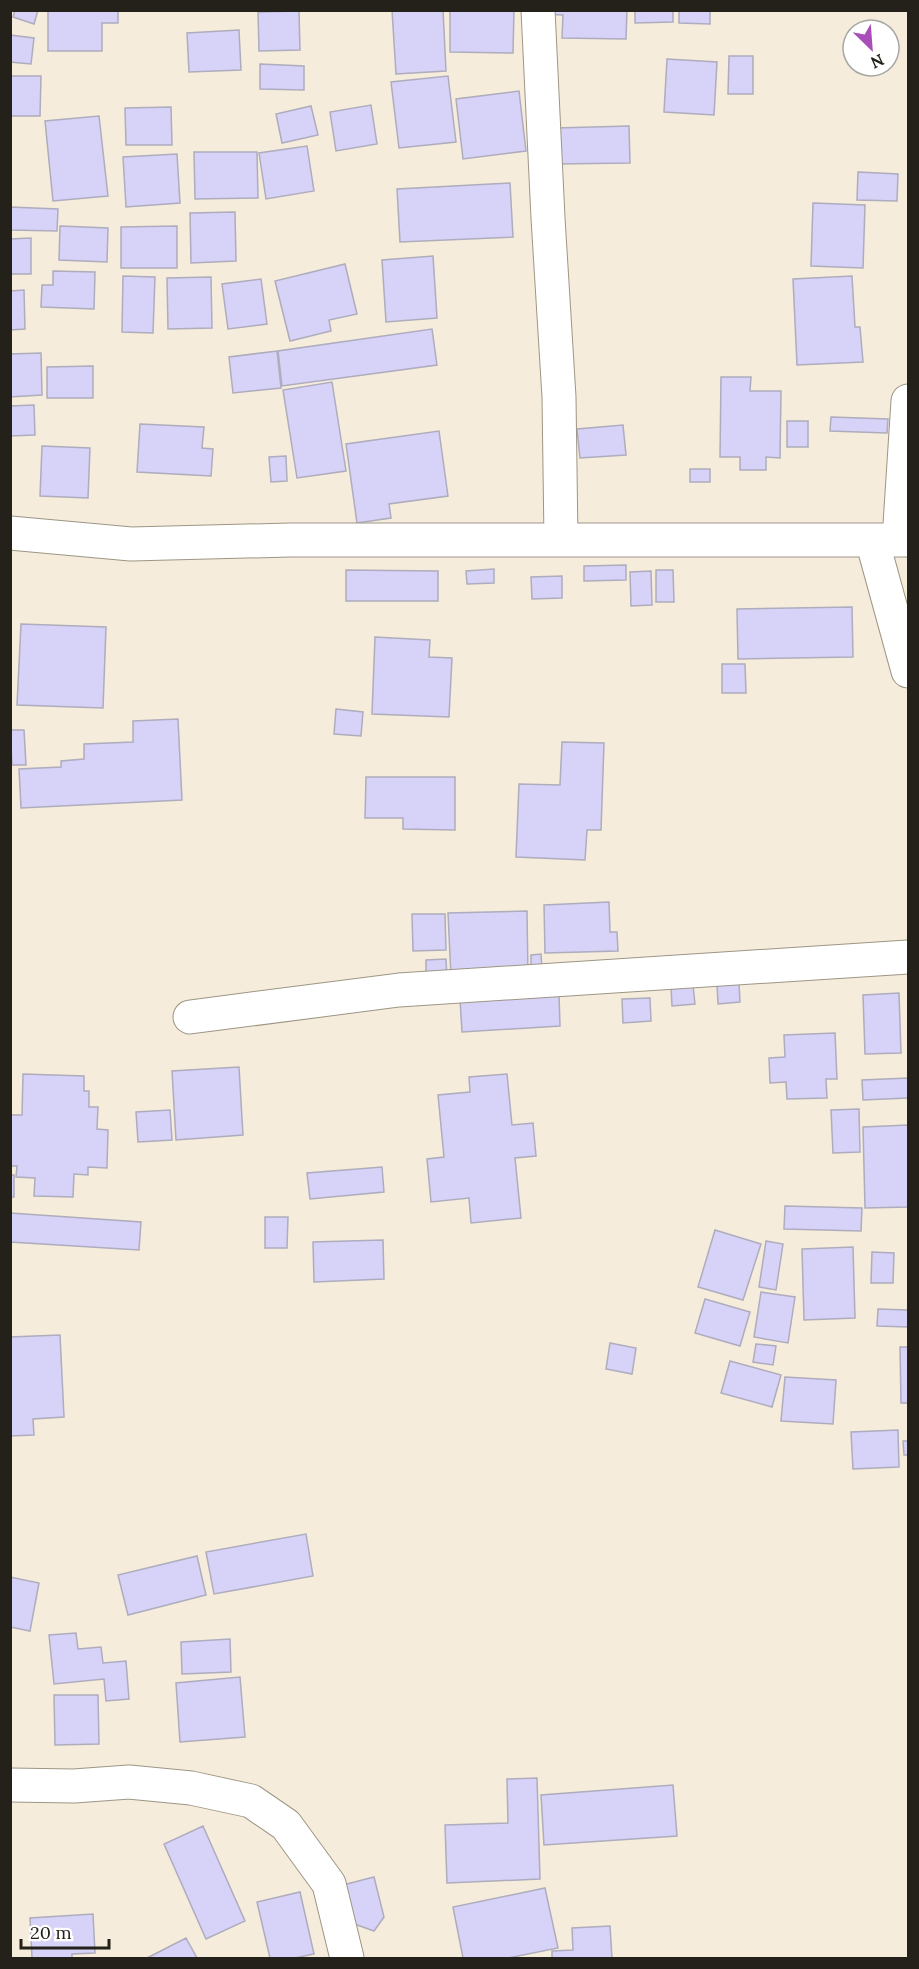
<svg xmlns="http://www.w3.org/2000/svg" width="919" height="1969" font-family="Lora,serif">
<rect width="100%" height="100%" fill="#f5ecdb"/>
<!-- building -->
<path fill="#d7d2f7" stroke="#aeacbd" stroke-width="1.5" d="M 15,10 L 38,10 L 34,24 L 13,17 Z
M 48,10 L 118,10 L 118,23 L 102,23 L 102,51 L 48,51 Z
M 392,10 L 443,10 L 446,71 L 396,74 Z
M 450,10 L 514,10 L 513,53 L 450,52 Z
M 541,10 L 627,10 L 626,39 L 562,38 L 563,15 L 541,14 Z
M 635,10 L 673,10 L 673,22 L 635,23 Z
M 679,10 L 710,10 L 710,24 L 679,23 Z
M 299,11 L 300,50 L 259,51 L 258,12 Z
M 239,30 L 241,70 L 189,72 L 187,33 Z
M 10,35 L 34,38 L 31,64 L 10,62 Z
M 729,56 L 753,56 L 753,94 L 728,94 Z
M 667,59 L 717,62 L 714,115 L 664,112 Z
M 260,64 L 304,66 L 304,90 L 260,89 Z
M 10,76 L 41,76 L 40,116 L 10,116 Z
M 448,76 L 456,142 L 399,148 L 391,82 Z
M 519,91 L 526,151 L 463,159 L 456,99 Z
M 371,105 L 377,144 L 336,151 L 330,112 Z
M 311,106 L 318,135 L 282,143 L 276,114 Z
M 171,107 L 172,145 L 126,145 L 125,108 Z
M 99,116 L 108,196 L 53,201 L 45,121 Z
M 629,126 L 630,163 L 557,164 L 556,128 Z
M 307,146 L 314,191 L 266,199 L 259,153 Z
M 194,152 L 257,152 L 258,198 L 195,199 Z
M 177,154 L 180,203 L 126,207 L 123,157 Z
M 858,172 L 898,174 L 897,201 L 857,200 Z
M 510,183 L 513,237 L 400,242 L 397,189 Z
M 813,203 L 865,205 L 863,268 L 811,266 Z
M 10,207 L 58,209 L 57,231 L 10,230 Z
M 235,212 L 236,261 L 191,263 L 190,213 Z
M 60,226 L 108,228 L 107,262 L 59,260 Z
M 177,226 L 177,268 L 121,268 L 121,227 Z
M 31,238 L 31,274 L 10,274 L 10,239 Z
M 433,256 L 437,318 L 386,322 L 382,260 Z
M 345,264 L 357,314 L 329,320 L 331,331 L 290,341 L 275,281 Z
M 53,271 L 95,272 L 94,309 L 41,307 L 42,285 L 53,285 Z
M 123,276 L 155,277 L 153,333 L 122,332 Z
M 852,276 L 855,327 L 860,327 L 863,362 L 797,365 L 793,279 Z
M 211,277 L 212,328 L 168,329 L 167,278 Z
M 261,279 L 267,324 L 228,329 L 222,284 Z
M 24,290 L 25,329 L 10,330 L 10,291 Z
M 432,329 L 437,365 L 282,386 L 278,351 Z
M 277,351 L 281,388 L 233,393 L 229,357 Z
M 41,353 L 42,395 L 10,397 L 10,354 Z
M 93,366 L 93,398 L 47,398 L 47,367 Z
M 721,377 L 751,377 L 750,391 L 781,391 L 780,458 L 766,457 L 766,470 L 740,470 L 740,457 L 720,457 Z
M 332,382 L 346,471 L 297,478 L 283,390 Z
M 34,405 L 35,435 L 10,436 L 10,406 Z
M 831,417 L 888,419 L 887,433 L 830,431 Z
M 787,421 L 808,421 L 808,447 L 787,447 Z
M 140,424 L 204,427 L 202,448 L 213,449 L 211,476 L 137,472 Z
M 623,425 L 626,455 L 580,458 L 577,429 Z
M 439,431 L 448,496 L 389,504 L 391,518 L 357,523 L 346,444 Z
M 42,446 L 90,448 L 88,498 L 40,496 Z
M 286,456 L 287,481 L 271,482 L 269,457 Z
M 690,469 L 710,469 L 710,482 L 690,482 Z
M 626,565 L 626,580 L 584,581 L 584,566 Z
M 494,569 L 494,583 L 467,584 L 466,571 Z
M 346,570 L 438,571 L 438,601 L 346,601 Z
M 656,570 L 673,570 L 674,602 L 656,602 Z
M 651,571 L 652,605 L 631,606 L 630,572 Z
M 562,576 L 562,598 L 532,599 L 531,577 Z
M 852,607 L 853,657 L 738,659 L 737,609 Z
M 21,624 L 106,627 L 103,708 L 17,705 Z
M 375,637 L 430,640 L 429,657 L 452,658 L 449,717 L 372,714 Z
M 722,664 L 745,664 L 746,693 L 722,693 Z
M 336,709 L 363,712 L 361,736 L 334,734 Z
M 178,719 L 182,800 L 21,808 L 19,769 L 61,767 L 61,761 L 84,759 L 84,744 L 133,742 L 133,721 Z
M 10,730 L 24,730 L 26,765 L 12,765 Z
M 562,742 L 604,743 L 601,830 L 587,830 L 585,860 L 516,857 L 519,784 L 560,785 Z
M 366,777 L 455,777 L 455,830 L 403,829 L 403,818 L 365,818 Z
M 609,902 L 610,932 L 617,932 L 618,951 L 545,953 L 544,905 Z
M 527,911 L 528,975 L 451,977 L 448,913 Z
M 412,914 L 445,914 L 446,950 L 413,951 Z
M 541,954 L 542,970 L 531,971 L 531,955 Z
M 446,959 L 447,978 L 426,979 L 426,960 Z
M 739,983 L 740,1002 L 718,1004 L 717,984 Z
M 693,986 L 695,1004 L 672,1006 L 671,987 Z
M 899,993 L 901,1053 L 865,1054 L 863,995 Z
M 559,994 L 560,1026 L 462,1032 L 460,1000 Z
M 650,998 L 651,1021 L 623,1023 L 622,999 Z
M 835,1033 L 837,1079 L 826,1079 L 827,1098 L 787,1099 L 786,1082 L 770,1083 L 769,1058 L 785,1057 L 784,1035 Z
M 239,1067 L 243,1135 L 176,1140 L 172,1071 Z
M 23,1074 L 84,1076 L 84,1091 L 89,1091 L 89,1107 L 98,1107 L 97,1129 L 108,1130 L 107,1168 L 88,1167 L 88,1175 L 74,1174 L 73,1197 L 34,1196 L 35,1178 L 16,1177 L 17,1166 L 10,1166 L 11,1115 L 22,1115 Z
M 507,1074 L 512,1125 L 533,1123 L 536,1156 L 515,1158 L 521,1218 L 471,1223 L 469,1198 L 431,1202 L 427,1159 L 444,1157 L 438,1095 L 470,1092 L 469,1077 Z
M 908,1078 L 908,1098 L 863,1100 L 862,1080 Z
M 859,1109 L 860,1152 L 833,1153 L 831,1110 Z
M 170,1110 L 172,1140 L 138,1142 L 136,1112 Z
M 908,1125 L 908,1207 L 865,1208 L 863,1127 Z
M 382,1167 L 384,1192 L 310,1199 L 307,1173 Z
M 10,1175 L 14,1175 L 14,1197 L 10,1197 Z
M 785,1206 L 862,1208 L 861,1231 L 784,1229 Z
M 10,1213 L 141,1222 L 139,1250 L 10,1242 Z
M 265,1217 L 288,1217 L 287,1248 L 265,1248 Z
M 715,1230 L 761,1244 L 743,1300 L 698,1287 Z
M 383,1240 L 384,1279 L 314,1282 L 313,1242 Z
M 766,1241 L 783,1244 L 776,1290 L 759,1287 Z
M 853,1247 L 855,1318 L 804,1320 L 802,1249 Z
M 872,1252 L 894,1253 L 893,1283 L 871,1283 Z
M 761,1292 L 795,1297 L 788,1343 L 754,1337 Z
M 705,1299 L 750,1312 L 740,1346 L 695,1333 Z
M 878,1309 L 908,1310 L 908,1327 L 877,1326 Z
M 60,1335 L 64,1417 L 33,1419 L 34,1435 L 10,1436 L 10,1337 Z
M 610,1343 L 636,1348 L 632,1374 L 606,1369 Z
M 756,1344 L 776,1346 L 773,1365 L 753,1362 Z
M 900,1347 L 908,1347 L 908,1403 L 901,1403 Z
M 730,1361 L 781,1375 L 772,1407 L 721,1393 Z
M 785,1377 L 836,1380 L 833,1424 L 781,1421 Z
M 898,1430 L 899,1467 L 853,1469 L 851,1432 Z
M 903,1441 L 908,1441 L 908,1455 L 904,1455 Z
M 306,1534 L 313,1576 L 214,1594 L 206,1552 Z
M 197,1556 L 206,1595 L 128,1615 L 118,1575 Z
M 10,1577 L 39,1583 L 30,1631 L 10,1627 Z
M 76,1633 L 78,1649 L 101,1647 L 103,1663 L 126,1661 L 129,1699 L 106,1701 L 104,1679 L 54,1684 L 49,1635 Z
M 230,1639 L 231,1672 L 182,1674 L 181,1642 Z
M 240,1677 L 245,1737 L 180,1742 L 176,1683 Z
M 54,1695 L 98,1695 L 99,1744 L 55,1745 Z
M 537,1778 L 540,1879 L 447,1883 L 445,1825 L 508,1823 L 507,1779 Z
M 673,1785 L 677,1836 L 544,1845 L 541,1795 Z
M 203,1826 L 245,1921 L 206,1939 L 164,1844 Z
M 374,1877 L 384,1917 L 374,1931 L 343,1920 L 335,1887 Z
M 545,1888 L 558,1948 L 508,1958 L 463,1958 L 453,1907 Z
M 300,1892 L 314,1954 L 295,1958 L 270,1958 L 257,1902 Z
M 93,1914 L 95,1953 L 72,1954 L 72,1958 L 32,1958 L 30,1918 Z
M 610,1926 L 612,1958 L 552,1958 L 552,1951 L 573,1950 L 572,1928 Z
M 186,1938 L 197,1958 L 147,1958 Z"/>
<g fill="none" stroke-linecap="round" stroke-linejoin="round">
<!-- minor casing -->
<g stroke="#9e9685" stroke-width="35">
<path id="minor" d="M 538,10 L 548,218 L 559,397 L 561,540
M 10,533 L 131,544 L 290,540 L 908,540
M 872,540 L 908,671
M 899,540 L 908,401
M 190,1017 L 399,990 L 908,957
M 10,1785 L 74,1786 L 129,1782 L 191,1788 L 251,1801 L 286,1825 L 329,1884 L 347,1958"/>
</g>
<!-- minor -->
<use href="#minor" stroke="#fff" stroke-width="33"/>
</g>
<!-- border -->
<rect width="919" height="1969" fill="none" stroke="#24211a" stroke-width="24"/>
<!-- north arrow -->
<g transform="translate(871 48) rotate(155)"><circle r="28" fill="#ffffff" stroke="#a7a6a3" stroke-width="1.5"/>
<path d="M0-4.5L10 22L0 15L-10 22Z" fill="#a94db8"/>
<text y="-9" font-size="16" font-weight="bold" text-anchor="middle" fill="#24211a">N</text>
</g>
<!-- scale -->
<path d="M21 1939v9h88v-9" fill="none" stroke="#24211a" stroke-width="3"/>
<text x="30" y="1939" font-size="18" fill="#24211a" stroke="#ffffff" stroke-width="4.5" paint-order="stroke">20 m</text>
</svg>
